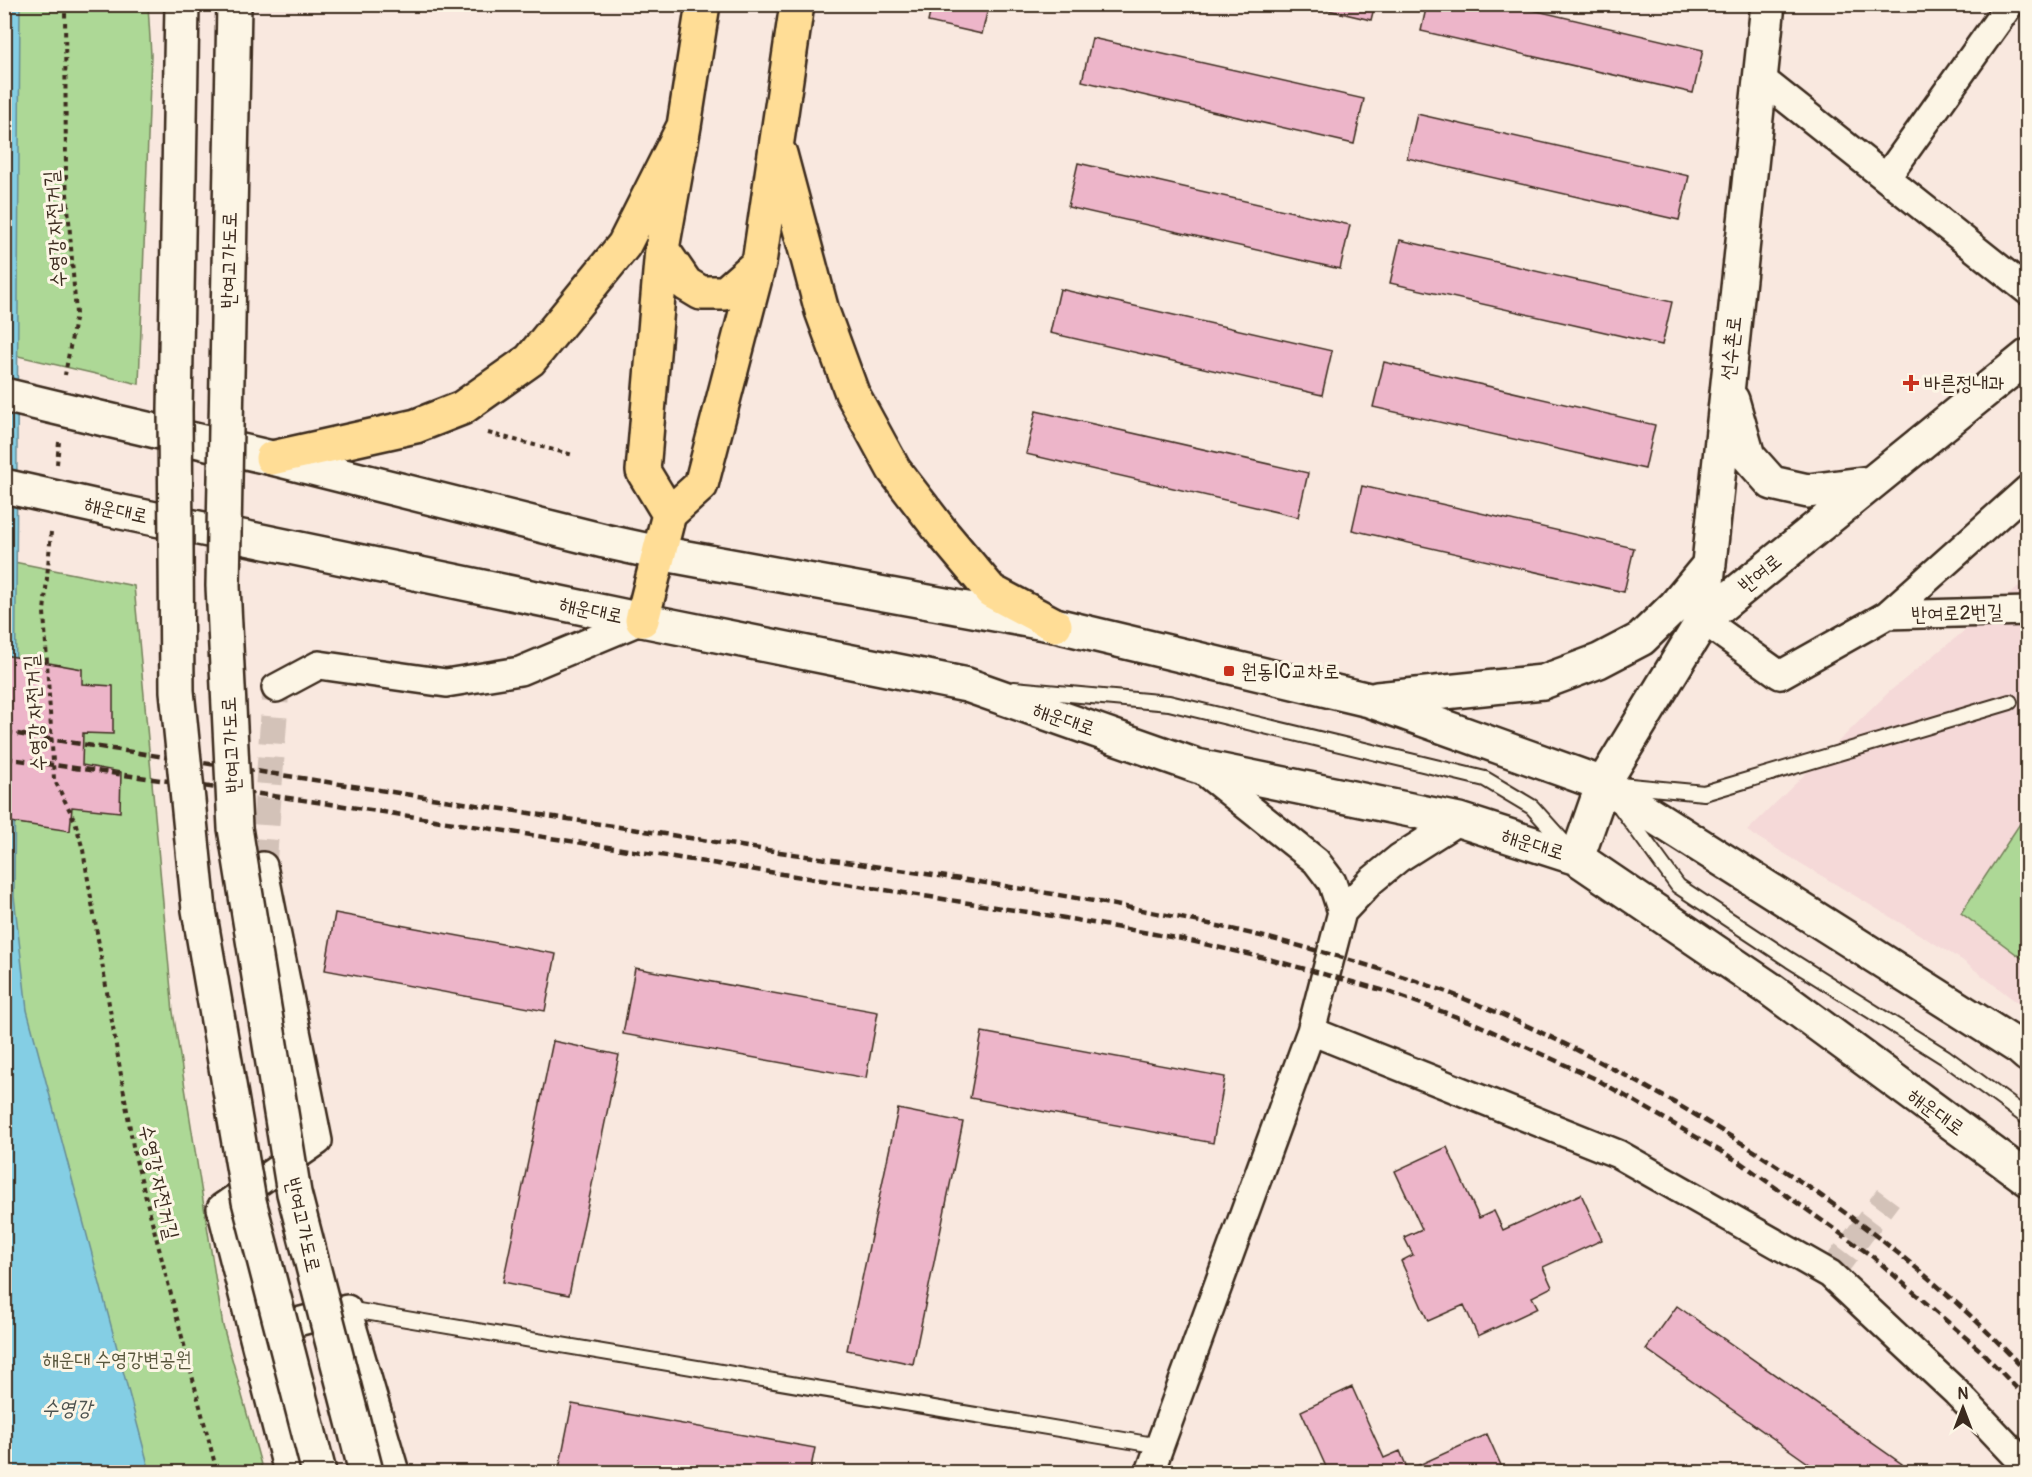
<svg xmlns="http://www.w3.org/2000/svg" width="2032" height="1477" font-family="Pangolin,'Poor Story',sans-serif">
<rect width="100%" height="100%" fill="#f9e8df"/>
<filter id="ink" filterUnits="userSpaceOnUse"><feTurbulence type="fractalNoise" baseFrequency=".0167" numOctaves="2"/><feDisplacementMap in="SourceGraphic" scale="12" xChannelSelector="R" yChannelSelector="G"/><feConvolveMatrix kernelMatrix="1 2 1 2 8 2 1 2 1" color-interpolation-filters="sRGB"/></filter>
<g filter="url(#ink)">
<!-- built -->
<path fill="#f5d9d8" d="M 2027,580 L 2027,1010 L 1962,960 L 1747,831 L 1890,691 Z"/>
<!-- green -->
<path fill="#add896" stroke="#74815a" stroke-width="1.5" d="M 5,5 L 148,5 L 151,55 L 139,384 L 5,353 Z
M 4,560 L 134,586 L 173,1012 L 223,1326 L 263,1472 L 5,1472 Z
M 2027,813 L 2027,962 L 1961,913 Z"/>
<!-- water -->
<path fill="#84cee4" stroke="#678c95" stroke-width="1.5" d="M 20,4 L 14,896 L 27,1010 L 150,1472 L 5,1472 L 4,5 Z"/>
<!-- building -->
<path fill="#edb5c9" stroke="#3b2a1e" stroke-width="1.5" d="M 932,4 L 989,4 L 982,34 L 928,22 Z
M 1302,4 L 1375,4 L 1371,20 Z
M 1427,4 L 1507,4 L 1703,50 L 1693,93 L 1421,31 Z
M 1092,38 L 1364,99 L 1354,144 L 1082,81 Z
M 1417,114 L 1689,176 L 1679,220 L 1407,158 Z
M 1078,163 L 1350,225 L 1340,269 L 1068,207 Z
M 1400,240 L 1672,302 L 1662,345 L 1390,283 Z
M 1060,289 L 1332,351 L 1322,395 L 1050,333 Z
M 1384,362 L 1655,425 L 1645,469 L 1373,407 Z
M 1036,411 L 1308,473 L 1298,517 L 1026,454 Z
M 1362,486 L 1634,548 L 1624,592 L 1352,530 Z
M 4,655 L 82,669 L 82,684 L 113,686 L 113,734 L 83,733 L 82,765 L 121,772 L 120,812 L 72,807 L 70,831 L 4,821 Z
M 335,913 L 556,954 L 545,1011 L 325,970 Z
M 635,968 L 878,1012 L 866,1078 L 623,1034 Z
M 982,1032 L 1225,1077 L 1213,1143 L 970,1098 Z
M 553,1041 L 619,1055 L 569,1295 L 503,1282 Z
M 898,1109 L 963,1122 L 913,1364 L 847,1350 Z
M 1447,1147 L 1479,1218 L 1494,1211 L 1503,1230 L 1581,1194 L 1602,1240 L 1543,1267 L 1552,1287 L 1532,1297 L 1538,1308 L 1478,1336 L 1464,1305 L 1428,1321 L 1401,1261 L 1413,1255 L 1404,1237 L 1422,1229 L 1395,1171 Z
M 1677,1306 L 1902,1464 L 1896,1472 L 1821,1472 L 1646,1349 Z
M 1352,1387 L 1384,1458 L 1400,1451 L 1408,1470 L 1487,1434 L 1504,1472 L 1320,1472 L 1327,1469 L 1301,1411 Z
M 572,1404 L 815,1448 L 810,1472 L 578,1472 L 559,1469 Z"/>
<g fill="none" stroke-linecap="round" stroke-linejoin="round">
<!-- street-tunnel -->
<path stroke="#d3c2b8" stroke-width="27" stroke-dasharray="27 14" stroke-linecap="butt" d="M 263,866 L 276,688
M 1830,1274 L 1888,1197"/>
<!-- lane casing -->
<g stroke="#3b2a1e" stroke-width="18">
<path id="lane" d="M 1014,689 L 1169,703 L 1485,779 L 1532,807 L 1568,847
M 1620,785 L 1704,793 L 2010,702
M 1621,808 L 1678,886 L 1790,960 L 1945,1057 L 2028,1118
M 347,1309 L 1160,1446"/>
</g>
<!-- street casing -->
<g stroke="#3b2a1e" stroke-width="32">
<path id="street" d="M 1759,77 L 2028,291
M 1886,178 L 2010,4
M 1887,615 L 2028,611
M 1703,620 L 1780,675 L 1887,615 L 2028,489
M 276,688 L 319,665 L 446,683 L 520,671 L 642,620
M 1198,767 L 1316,861 L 1332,882 L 1342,912
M 263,866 L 318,1141 L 221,1208 L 288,1472
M 1311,1031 L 1618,1154 L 1830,1274 L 1956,1392 L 2028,1468
M 263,1331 L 347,1309 L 395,1472
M 1150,1472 L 1311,1031 L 1342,912 L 1371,881 L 1399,858 L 1459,820"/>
</g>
<!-- secondary casing -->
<g stroke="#3b2a1e" stroke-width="38">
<path id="secondary" d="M 1732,400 L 1748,456 L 1772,483 L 1808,491 L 1870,483
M 104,419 L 272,458 L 604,541 L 659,553 L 1055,625 L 1369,700 L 1603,784 L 2020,1048 L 2028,1055
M 107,509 L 642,620 L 967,685 L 1197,766 L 1459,820 L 1577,858 L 1770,989 L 2028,1179
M 1703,620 L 1768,4
M 1377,699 L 1543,682 L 1599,661 L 1641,639 L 1675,606 L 1709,565
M 1577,858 L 1603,784 L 1703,620 L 2028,356"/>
</g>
<!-- highway casing -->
<g stroke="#3b2a1e" stroke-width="38">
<path id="highway" d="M 780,154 L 822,311 L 852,393 L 894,470 L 944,535 L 991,591 L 1055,625
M 662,249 L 686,284 L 701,293 L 725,293 L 759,263
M 272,458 L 416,426 L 462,408 L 530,360 L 624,245 L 684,126
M 669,514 L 643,471 L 662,249 L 684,126 L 703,4
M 642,620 L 669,514 L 701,485 L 759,263 L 797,4"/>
</g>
<!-- path -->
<path stroke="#3b2a1e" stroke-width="4" stroke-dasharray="4.5 4.5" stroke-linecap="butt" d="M 65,4 L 66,180 L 76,314 L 65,375
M 488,433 L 573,455
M 57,464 L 59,442
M 51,532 L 44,612 L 54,779 L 75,821 L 83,850 L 134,1152 L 217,1472"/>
<!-- lane -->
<use href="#lane" stroke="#fcf5e5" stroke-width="14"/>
<!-- street -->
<use href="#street" stroke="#fcf5e5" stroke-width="27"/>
<!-- secondary -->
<use href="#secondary" stroke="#fcf5e5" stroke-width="33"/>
<!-- highway -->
<use href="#highway" stroke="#ffdd96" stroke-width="33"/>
<!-- rail -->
<path stroke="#3b2a1e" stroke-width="4.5" stroke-dasharray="9 4.5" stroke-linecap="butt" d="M 4,732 C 252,771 500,808 747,847 C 965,881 1188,906 1398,975 C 1495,1006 1587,1053 1675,1103 C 1801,1176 1929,1265 2028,1374
M 4,758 L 338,805 L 1059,917 L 1182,939 L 1265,958 L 1389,992 L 1476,1024 L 1596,1079 L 1741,1163 L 1872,1256 L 1980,1350 L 2028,1400"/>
<!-- secondary-bridge casing -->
<g stroke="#3b2a1e" stroke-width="38" stroke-linecap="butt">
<path id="secondary-bridge" d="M 182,4 L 175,410 L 177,691 L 199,910 L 249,1201 L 319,1472
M 234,4 L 223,586 L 235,828 L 294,1193 L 366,1472
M 4,395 L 104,419
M 4,486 L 107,509"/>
</g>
<!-- secondary-bridge -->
<use href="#secondary-bridge" stroke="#fcf5e5" stroke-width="33"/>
</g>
</g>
<!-- markers -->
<g fill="#c8321e" stroke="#fcf5e5" stroke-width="2">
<path d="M1908 374h6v6h6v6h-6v6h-6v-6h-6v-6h6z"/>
<rect x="1223" y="665" width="12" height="12" rx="3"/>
</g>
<g text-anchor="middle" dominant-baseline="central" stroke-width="6" stroke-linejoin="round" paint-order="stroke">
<!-- street labels -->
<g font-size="20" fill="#3b2a1e" stroke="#fcf5e5">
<text transform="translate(55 229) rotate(-94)">수영강 자전거길</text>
<text transform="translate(229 260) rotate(-89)">반여고가도로</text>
<text transform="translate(1731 348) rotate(-84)">선수촌로</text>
<text transform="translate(116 510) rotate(12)">해운대로</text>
<text transform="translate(1760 573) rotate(-39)">반여로</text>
<text transform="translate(591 610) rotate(12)">해운대로</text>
<text transform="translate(1957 613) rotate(-2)">반여로2번길</text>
<text transform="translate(35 713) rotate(-94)">수영강 자전거길</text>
<text transform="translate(1064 719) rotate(19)">해운대로</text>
<text transform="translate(231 745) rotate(-93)">반여고가도로</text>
<text transform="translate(1533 844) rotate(17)">해운대로</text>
<text transform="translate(1936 1112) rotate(36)">해운대로</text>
<text transform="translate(159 1182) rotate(77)">수영강 자전거길</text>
<text transform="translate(303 1225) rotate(77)">반여고가도로</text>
</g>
<!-- poi labels -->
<g font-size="20" fill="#3b2a1e" stroke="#fcf5e5" text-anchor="start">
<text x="1924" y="383">바른정내과</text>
<text x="1241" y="671">원동IC교차로</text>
</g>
<!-- park labels -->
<g font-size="20" fill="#58563c" stroke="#fcf5e5">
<text x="117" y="1359">해운대 수영강변공원</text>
</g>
<!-- water labels -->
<g font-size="21" font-style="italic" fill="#4d5350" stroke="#fcf5e5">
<text x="67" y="1408">수영강</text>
</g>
</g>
<!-- margin -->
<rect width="2032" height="1477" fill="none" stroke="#fcf5e5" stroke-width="24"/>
<rect x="12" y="12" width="2008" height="1453" fill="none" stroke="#3b2a1e" stroke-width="2" filter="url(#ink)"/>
<!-- north arrow -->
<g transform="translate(1963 1408)" stroke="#fcf5e5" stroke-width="4.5" paint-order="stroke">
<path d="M0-4.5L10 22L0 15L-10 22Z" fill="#3b2a1e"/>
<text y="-9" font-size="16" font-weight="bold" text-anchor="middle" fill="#3b2a1e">N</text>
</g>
</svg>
